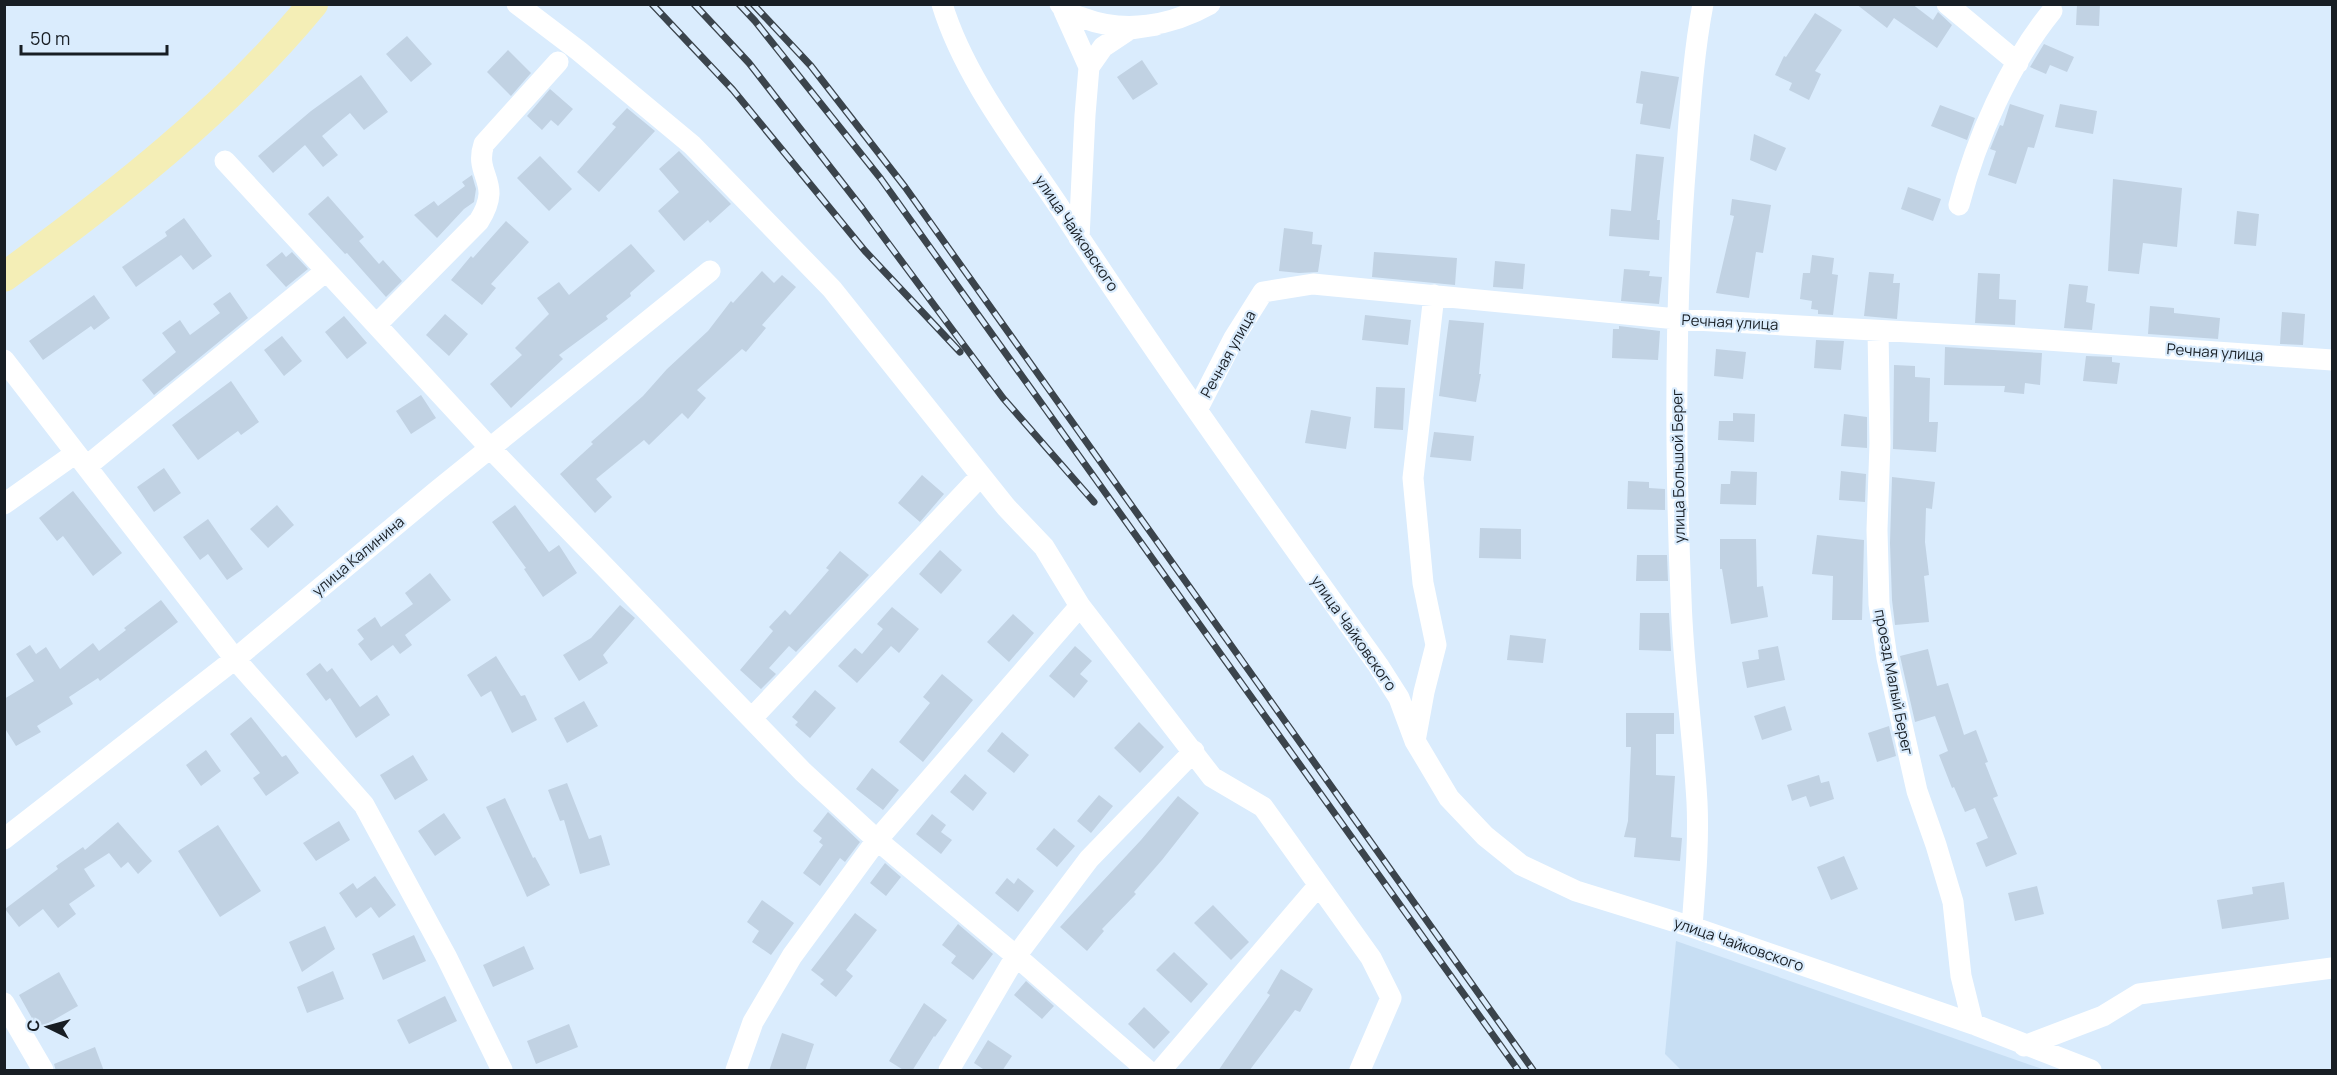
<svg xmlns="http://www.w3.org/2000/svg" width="2337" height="1075" font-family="Manrope,sans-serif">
<rect width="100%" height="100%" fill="#daecfd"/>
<!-- built -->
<path fill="#c7def3" d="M 1676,941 L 2045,1070 L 1681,1070 L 1665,1054 Z"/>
<!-- building -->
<path fill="#c1d2e3" d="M 1856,4 L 1912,4 L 1933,20 L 1938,12 L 1952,25 L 1937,48 L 1894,18 L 1887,28 Z
M 2077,4 L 2100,4 L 2099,26 L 2076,25 Z
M 1815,13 L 1842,30 L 1815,71 L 1821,74 L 1809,100 L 1789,90 L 1792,83 L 1775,75 L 1784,56 L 1786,57 Z
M 407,36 L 432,64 L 411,82 L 386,54 Z
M 2044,44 L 2074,57 L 2067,72 L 2050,65 L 2046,74 L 2030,67 Z
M 508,50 L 531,73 L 511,96 L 487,72 Z
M 1142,60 L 1158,84 L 1133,100 L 1117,77 Z
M 1641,71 L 1679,77 L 1670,129 L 1640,124 L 1643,104 L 1636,103 Z
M 361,75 L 388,112 L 364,130 L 350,113 L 322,136 L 338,155 L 323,167 L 305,145 L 273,173 L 258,156 L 311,111 Z
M 550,89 L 573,109 L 558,126 L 551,120 L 542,130 L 527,116 Z
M 2010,104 L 2044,115 L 2034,148 L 2028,147 L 2016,184 L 1988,175 L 1996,151 L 1990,149 L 2000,125 L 2003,126 Z
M 2060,104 L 2097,111 L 2093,134 L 2055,127 Z
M 1940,105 L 1975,118 L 1967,140 L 1931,126 Z
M 627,108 L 655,131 L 599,192 L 577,172 L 616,127 L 612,124 Z
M 1754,134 L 1786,148 L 1776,171 L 1750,160 Z
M 679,151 L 731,204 L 710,223 L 708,220 L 684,241 L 658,211 L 679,192 L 659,169 Z
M 1636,154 L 1664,157 L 1657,220 L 1660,220 L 1659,240 L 1609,236 L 1611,209 L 1631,211 Z
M 540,156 L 572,189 L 549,211 L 517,178 Z
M 472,175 L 476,189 L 474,202 L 464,209 L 437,238 L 414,215 L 434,201 L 438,206 L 465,186 L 462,182 Z
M 2113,179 L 2182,188 L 2177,247 L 2143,243 L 2139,274 L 2108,271 Z
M 1908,187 L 1941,199 L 1933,221 L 1901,209 Z
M 328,196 L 364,237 L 359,241 L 379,264 L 383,260 L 402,281 L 386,297 L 347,253 L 345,254 L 308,214 Z
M 1732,199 L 1771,205 L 1763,253 L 1756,252 L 1749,298 L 1716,293 L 1734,216 L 1730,215 Z
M 2237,211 L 2259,214 L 2256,246 L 2234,244 Z
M 184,218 L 212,256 L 193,270 L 181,255 L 136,287 L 122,267 L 167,236 L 165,232 Z
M 506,221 L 529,242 L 491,284 L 496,288 L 482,305 L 451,280 L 471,256 L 473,258 Z
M 1284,228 L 1313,232 L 1312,244 L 1322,245 L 1318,272 L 1299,273 L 1279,271 Z
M 631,244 L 655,271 L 630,293 L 631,296 L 606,316 L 608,319 L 559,355 L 563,359 L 511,408 L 490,384 L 522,355 L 515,348 L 549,314 L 537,298 L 559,282 L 569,295 Z
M 282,252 L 286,257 L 292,252 L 308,269 L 286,287 L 266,265 Z
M 1374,252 L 1457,258 L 1455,285 L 1372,277 Z
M 1812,255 L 1834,258 L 1832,274 L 1838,275 L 1833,315 L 1818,314 L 1818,310 L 1811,309 L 1812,301 L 1800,299 L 1803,273 L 1810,273 Z
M 1495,261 L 1525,264 L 1523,289 L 1493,287 Z
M 1624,269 L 1650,271 L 1649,276 L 1662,277 L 1659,304 L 1621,301 Z
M 762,271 L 774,283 L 782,275 L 796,287 L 762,325 L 766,328 L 746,352 L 742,349 L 697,390 L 706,398 L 688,419 L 682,413 L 649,445 L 644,440 L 596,479 L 612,497 L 595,513 L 560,474 L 593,444 L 591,442 L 643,396 L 667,369 L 708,331 L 731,301 L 733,303 Z
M 1869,272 L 1894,274 L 1893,283 L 1900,283 L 1897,319 L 1864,316 Z
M 1978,273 L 2000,274 L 1999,299 L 2016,300 L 2015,325 L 1975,323 Z
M 2069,284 L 2088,286 L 2086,302 L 2095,304 L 2092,330 L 2064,328 Z
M 230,292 L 248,318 L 154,395 L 142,380 L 176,352 L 162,333 L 180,320 L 190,335 L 220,313 L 213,304 Z
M 94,295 L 110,318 L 94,330 L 91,326 L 43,360 L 29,341 Z
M 2150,306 L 2174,308 L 2174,313 L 2220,318 L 2218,339 L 2148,334 Z
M 2282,312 L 2305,314 L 2303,345 L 2280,344 Z
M 445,314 L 468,334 L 449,356 L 426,335 Z
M 1365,315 L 1411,320 L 1408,345 L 1362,340 Z
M 344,316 L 367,343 L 347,359 L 325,332 Z
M 1449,320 L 1484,323 L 1479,374 L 1481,374 L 1476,402 L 1439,396 Z
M 1619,326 L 1660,331 L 1658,360 L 1612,358 L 1613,329 L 1619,329 Z
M 282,336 L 302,361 L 284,376 L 264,350 Z
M 1816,340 L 1844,341 L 1841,370 L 1814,368 Z
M 1945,347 L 2042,353 L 2040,385 L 2025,383 L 2024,394 L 2004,392 L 2005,386 L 1944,385 Z
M 1716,349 L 1746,352 L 1743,379 L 1714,376 Z
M 2086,356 L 2112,357 L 2112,362 L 2120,363 L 2117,384 L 2083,381 Z
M 1894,365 L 1915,366 L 1915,377 L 1930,378 L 1929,422 L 1938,422 L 1936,452 L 1893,449 Z
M 231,381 L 259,422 L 241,435 L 238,431 L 198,460 L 172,425 Z
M 1376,387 L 1405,388 L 1403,430 L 1374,428 Z
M 421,395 L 436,418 L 411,434 L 396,411 Z
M 1311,410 L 1351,417 L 1346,449 L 1305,443 Z
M 1733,413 L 1755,414 L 1754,442 L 1718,440 L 1719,421 L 1733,421 Z
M 1844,414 L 1867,417 L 1867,448 L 1841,446 Z
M 1434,432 L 1474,436 L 1471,461 L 1430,457 Z
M 164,468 L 181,493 L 154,512 L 137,487 Z
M 1731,471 L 1757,472 L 1756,505 L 1720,504 L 1721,484 L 1730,484 Z
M 1841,471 L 1866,474 L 1865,502 L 1839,500 Z
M 922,475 L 944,494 L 920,522 L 898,503 Z
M 1892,477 L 1935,482 L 1932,509 L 1926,508 L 1925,542 L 1929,575 L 1924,576 L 1929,622 L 1895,625 L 1892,600 L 1890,543 Z
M 1628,481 L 1649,482 L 1649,488 L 1665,489 L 1665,510 L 1627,509 Z
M 73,491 L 122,553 L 93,576 L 63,536 L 57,541 L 39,518 Z
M 277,505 L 294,525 L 268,548 L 250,529 Z
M 515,505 L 549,552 L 559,545 L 577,573 L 543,597 L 524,569 L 526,568 L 492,522 Z
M 208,519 L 243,569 L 227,580 L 208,554 L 200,560 L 183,537 Z
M 1480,528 L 1521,529 L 1521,559 L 1479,558 Z
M 1817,535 L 1864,540 L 1862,620 L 1832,620 L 1833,576 L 1812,574 Z
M 1720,539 L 1756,539 L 1757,587 L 1763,586 L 1768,617 L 1731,624 L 1722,569 L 1720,569 Z
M 940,550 L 962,570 L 941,594 L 919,574 Z
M 840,551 L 869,575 L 796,652 L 789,646 L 769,668 L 776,674 L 761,689 L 740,670 L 773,631 L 769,627 L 785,610 L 790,615 L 829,570 L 826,568 Z
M 1637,555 L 1667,555 L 1668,581 L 1636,581 Z
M 430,573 L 451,600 L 405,635 L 412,645 L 400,654 L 393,645 L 371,661 L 358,644 L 364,639 L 357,630 L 375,617 L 381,627 L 413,604 L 405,593 Z
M 161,600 L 178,622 L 100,681 L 98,678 L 69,697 L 73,704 L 37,726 L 41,732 L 16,746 L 4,727 L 4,699 L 34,681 L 16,654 L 30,645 L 36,654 L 46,647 L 60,669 L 93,643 L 99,651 L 126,630 L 124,628 Z
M 620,605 L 635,618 L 603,655 L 608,663 L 579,681 L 563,655 L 591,638 Z
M 892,607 L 919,629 L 899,653 L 891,646 L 857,683 L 838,666 L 855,648 L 862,654 L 883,629 L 877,624 Z
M 1640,613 L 1669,613 L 1671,651 L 1639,650 Z
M 1013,614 L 1034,633 L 1009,662 L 987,642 Z
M 1510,635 L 1546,639 L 1543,663 L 1507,660 Z
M 1075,646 L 1092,661 L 1080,674 L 1088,681 L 1074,698 L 1049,676 Z
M 1778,646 L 1785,680 L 1747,688 L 1742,662 L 1759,659 L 1758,650 Z
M 1928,649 L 1937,686 L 1948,683 L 1964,735 L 1976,730 L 1988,762 L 1985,763 L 1998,796 L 1993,798 L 2017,854 L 1986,867 L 1976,843 L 1988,838 L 1975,808 L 1965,812 L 1954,787 L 1952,788 L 1939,755 L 1948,751 L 1935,716 L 1915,722 L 1900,656 Z
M 496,656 L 521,696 L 525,695 L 537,720 L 512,733 L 491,691 L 481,697 L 467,675 Z
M 320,663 L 327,672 L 332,668 L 360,707 L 377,695 L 390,715 L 356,738 L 330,698 L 326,701 L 306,674 Z
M 942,674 L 973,700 L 923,762 L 899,742 L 930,703 L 923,697 Z
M 815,690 L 836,708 L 810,738 L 795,725 L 798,722 L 792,717 Z
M 584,701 L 598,726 L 567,743 L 554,718 Z
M 1785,706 L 1792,730 L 1762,740 L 1754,716 Z
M 1626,713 L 1674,713 L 1674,734 L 1656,734 L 1656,775 L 1675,776 L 1671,837 L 1682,838 L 1680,861 L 1634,857 L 1636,838 L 1624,837 L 1628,821 L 1631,747 L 1626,747 Z
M 251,717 L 282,757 L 286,755 L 299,773 L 266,796 L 253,778 L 260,773 L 230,734 Z
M 1139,722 L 1164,747 L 1140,773 L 1114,748 Z
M 1889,726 L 1896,756 L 1877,762 L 1868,733 Z
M 1002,732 L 1029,755 L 1014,773 L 987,751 Z
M 206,750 L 221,771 L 201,786 L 186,765 Z
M 413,755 L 428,780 L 395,800 L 380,775 Z
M 872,768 L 899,790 L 883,810 L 856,789 Z
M 965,774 L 987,793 L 973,811 L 950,792 Z
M 1819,775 L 1821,783 L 1829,781 L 1834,799 L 1810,807 L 1806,796 L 1792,801 L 1787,785 Z
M 567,783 L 589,839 L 601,835 L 610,865 L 580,874 L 564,820 L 560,821 L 548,790 Z
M 1099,795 L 1113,806 L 1091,833 L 1077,821 Z
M 1178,796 L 1199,813 L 1162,860 L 1134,892 L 1136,894 L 1102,929 L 1104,931 L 1087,951 L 1060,927 L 1141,840 Z
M 505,798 L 533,858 L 535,857 L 550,885 L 527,897 L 486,807 Z
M 828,812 L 860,842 L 845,862 L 840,858 L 820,886 L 803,873 L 823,845 L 819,842 L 822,838 L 813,831 Z
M 444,813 L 461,838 L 435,856 L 418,831 Z
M 932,814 L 946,825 L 941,832 L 952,840 L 941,854 L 916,834 Z
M 339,821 L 350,840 L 316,861 L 303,843 Z
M 118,822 L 152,861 L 138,874 L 128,862 L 121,868 L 109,853 L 84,869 L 95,886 L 69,904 L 76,914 L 58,928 L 43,909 L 19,927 L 5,909 L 58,869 L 56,866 L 83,847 L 85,850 Z
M 218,825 L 261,891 L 220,917 L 178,851 Z
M 1054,828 L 1075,846 L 1057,867 L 1036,849 Z
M 1844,856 L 1858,889 L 1831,900 L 1817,867 Z
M 885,863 L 901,877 L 886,896 L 870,883 Z
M 375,876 L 396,905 L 379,918 L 371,907 L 356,918 L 339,893 L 353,883 L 357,889 Z
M 1007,878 L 1014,884 L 1018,878 L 1034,891 L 1018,912 L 995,893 Z
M 2284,882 L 2289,919 L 2222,929 L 2217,900 L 2253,894 L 2252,887 Z
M 2037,886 L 2044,914 L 2015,921 L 2008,893 Z
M 762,900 L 794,923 L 771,955 L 752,942 L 759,931 L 747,922 Z
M 1213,905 L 1249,942 L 1231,960 L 1194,923 Z
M 855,913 L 877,930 L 846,970 L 853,976 L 836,997 L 820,984 L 824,980 L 811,970 Z
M 958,924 L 993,954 L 973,980 L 951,963 L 956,956 L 942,945 Z
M 325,926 L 335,949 L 302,972 L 289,942 Z
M 414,935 L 426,961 L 383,980 L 372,954 Z
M 524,946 L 534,969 L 493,987 L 483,965 Z
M 1174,952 L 1208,984 L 1191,1003 L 1156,970 Z
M 1281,969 L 1313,989 L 1300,1012 L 1295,1010 L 1249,1071 L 1218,1071 L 1270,995 L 1267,993 Z
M 333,971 L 344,999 L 307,1013 L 297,987 Z
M 59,972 L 78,1006 L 38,1029 L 19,995 Z
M 1026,981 L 1054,1006 L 1042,1019 L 1014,995 Z
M 445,996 L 457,1021 L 409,1044 L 397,1020 Z
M 924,1003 L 947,1020 L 935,1037 L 934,1036 L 912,1071 L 905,1071 L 889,1061 Z
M 1144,1007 L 1170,1032 L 1154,1049 L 1128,1024 Z
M 569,1024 L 578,1047 L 536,1064 L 527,1041 Z
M 782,1033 L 814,1044 L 805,1071 L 769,1071 Z
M 988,1040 L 1012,1056 L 1002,1071 L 986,1071 L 974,1063 Z
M 95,1047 L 104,1071 L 56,1071 L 54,1064 Z"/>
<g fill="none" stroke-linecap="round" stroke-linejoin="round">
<!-- street -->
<path stroke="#fff" stroke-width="21" d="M 517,4 L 579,51 L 692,145 L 832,289 L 1006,507 L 1044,547 L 1080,606 L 1212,777 L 1263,807 L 1371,958 L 1391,998 L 1360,1070
M 942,4 C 964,77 1018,145 1060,208 C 1161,363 1270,514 1378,665 L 1399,698 L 1415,741 L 1449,798 L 1485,836 L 1521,865 L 1576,891 L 1692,927 L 1973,1024 L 2091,1070
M 1060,4 C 1066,13 1073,15 1083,18 C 1125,34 1171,26 1210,4
M 1947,4 L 2018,63
M 1064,11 L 1089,67
M 225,161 L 490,448 L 803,772 L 877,840 L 1016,956 L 1147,1070
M 1959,205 C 1976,139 2009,64 2052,11
M 1079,238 L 1085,115 L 1089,67 L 1103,47 L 1130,29 L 1156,25
M 377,324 L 479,221 C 504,181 473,177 484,144 L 558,62
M 1878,331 L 1880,443 L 1877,530 L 1879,604 L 1887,658 L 1917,791 L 1936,845 L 1953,902 L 1961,976 L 1973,1024
M 4,360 L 235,659 L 364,805 L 446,956 L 502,1070
M 1197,410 L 1234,338 L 1263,292 L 1313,284 L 1677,319 L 2017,338 L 2332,360
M 87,466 L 326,271
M 4,504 L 76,453
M 752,718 L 973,484
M 1415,741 L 1424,692 L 1436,645 L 1423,583 L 1413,478 L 1434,295
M 4,839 L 235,659 L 438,490 L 710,271
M 1692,927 C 1695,886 1699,843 1697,802 C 1693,734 1683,666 1681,598 C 1675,452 1674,307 1686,161 C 1690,109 1693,56 1703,4
M 4,1003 L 43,1070
M 2024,1046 L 2103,1016 L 2139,994 L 2332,968
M 736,1070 L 753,1022 L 792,956 L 877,840 L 1080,606
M 949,1070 L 1016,956 L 1089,859 L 1194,751
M 1161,1070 L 1318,886"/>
<!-- secondary -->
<path stroke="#f4eeb6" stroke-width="30" d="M 4,277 C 115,196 225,111 313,4"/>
<!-- rail casing -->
<g stroke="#3b444c" stroke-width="7">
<path id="rail" d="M 652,4 L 733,90 L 865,251 L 960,352
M 694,4 L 749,63 L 862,208 L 1003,398 L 1094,502
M 739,4 L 755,21 L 881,179 L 1518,1070
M 753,4 L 811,66 L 905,187 L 1533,1070"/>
</g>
<!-- rail -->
<use href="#rail" stroke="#daecfd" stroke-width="4.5" stroke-dasharray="14" stroke-linecap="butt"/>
</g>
<g text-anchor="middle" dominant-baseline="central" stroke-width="4.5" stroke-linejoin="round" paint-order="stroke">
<!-- street labels -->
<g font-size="15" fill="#181e24" stroke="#daecfd">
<text transform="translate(1077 233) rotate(56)">улица Чайковского</text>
<text transform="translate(1730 322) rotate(3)">Речная улица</text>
<text transform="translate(2215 352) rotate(4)">Речная улица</text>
<text transform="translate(1228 354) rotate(-61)">Речная улица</text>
<text transform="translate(1678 466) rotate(-91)">улица Большой Берег</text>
<text transform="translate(358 556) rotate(-40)">улица Калинина</text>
<text transform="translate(1354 633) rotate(55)">улица Чайковского</text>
<text transform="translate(1894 682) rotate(79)">проезд Малый Берег</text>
<text transform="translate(1739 944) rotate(19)">улица Чайковского</text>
</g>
</g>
<!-- border -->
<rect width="2337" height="1075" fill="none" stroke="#181e24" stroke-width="12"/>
<!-- north arrow -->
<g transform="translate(48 1027) rotate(275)" stroke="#daecfd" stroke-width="4.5" paint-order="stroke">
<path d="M0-4.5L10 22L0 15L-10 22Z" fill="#181e24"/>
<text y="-9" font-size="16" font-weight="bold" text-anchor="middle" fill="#181e24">С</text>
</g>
<!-- scale -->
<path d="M21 45v9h146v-9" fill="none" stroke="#181e24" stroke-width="3"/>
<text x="30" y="45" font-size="18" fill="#181e24" stroke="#daecfd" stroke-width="4.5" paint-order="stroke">50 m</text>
</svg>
